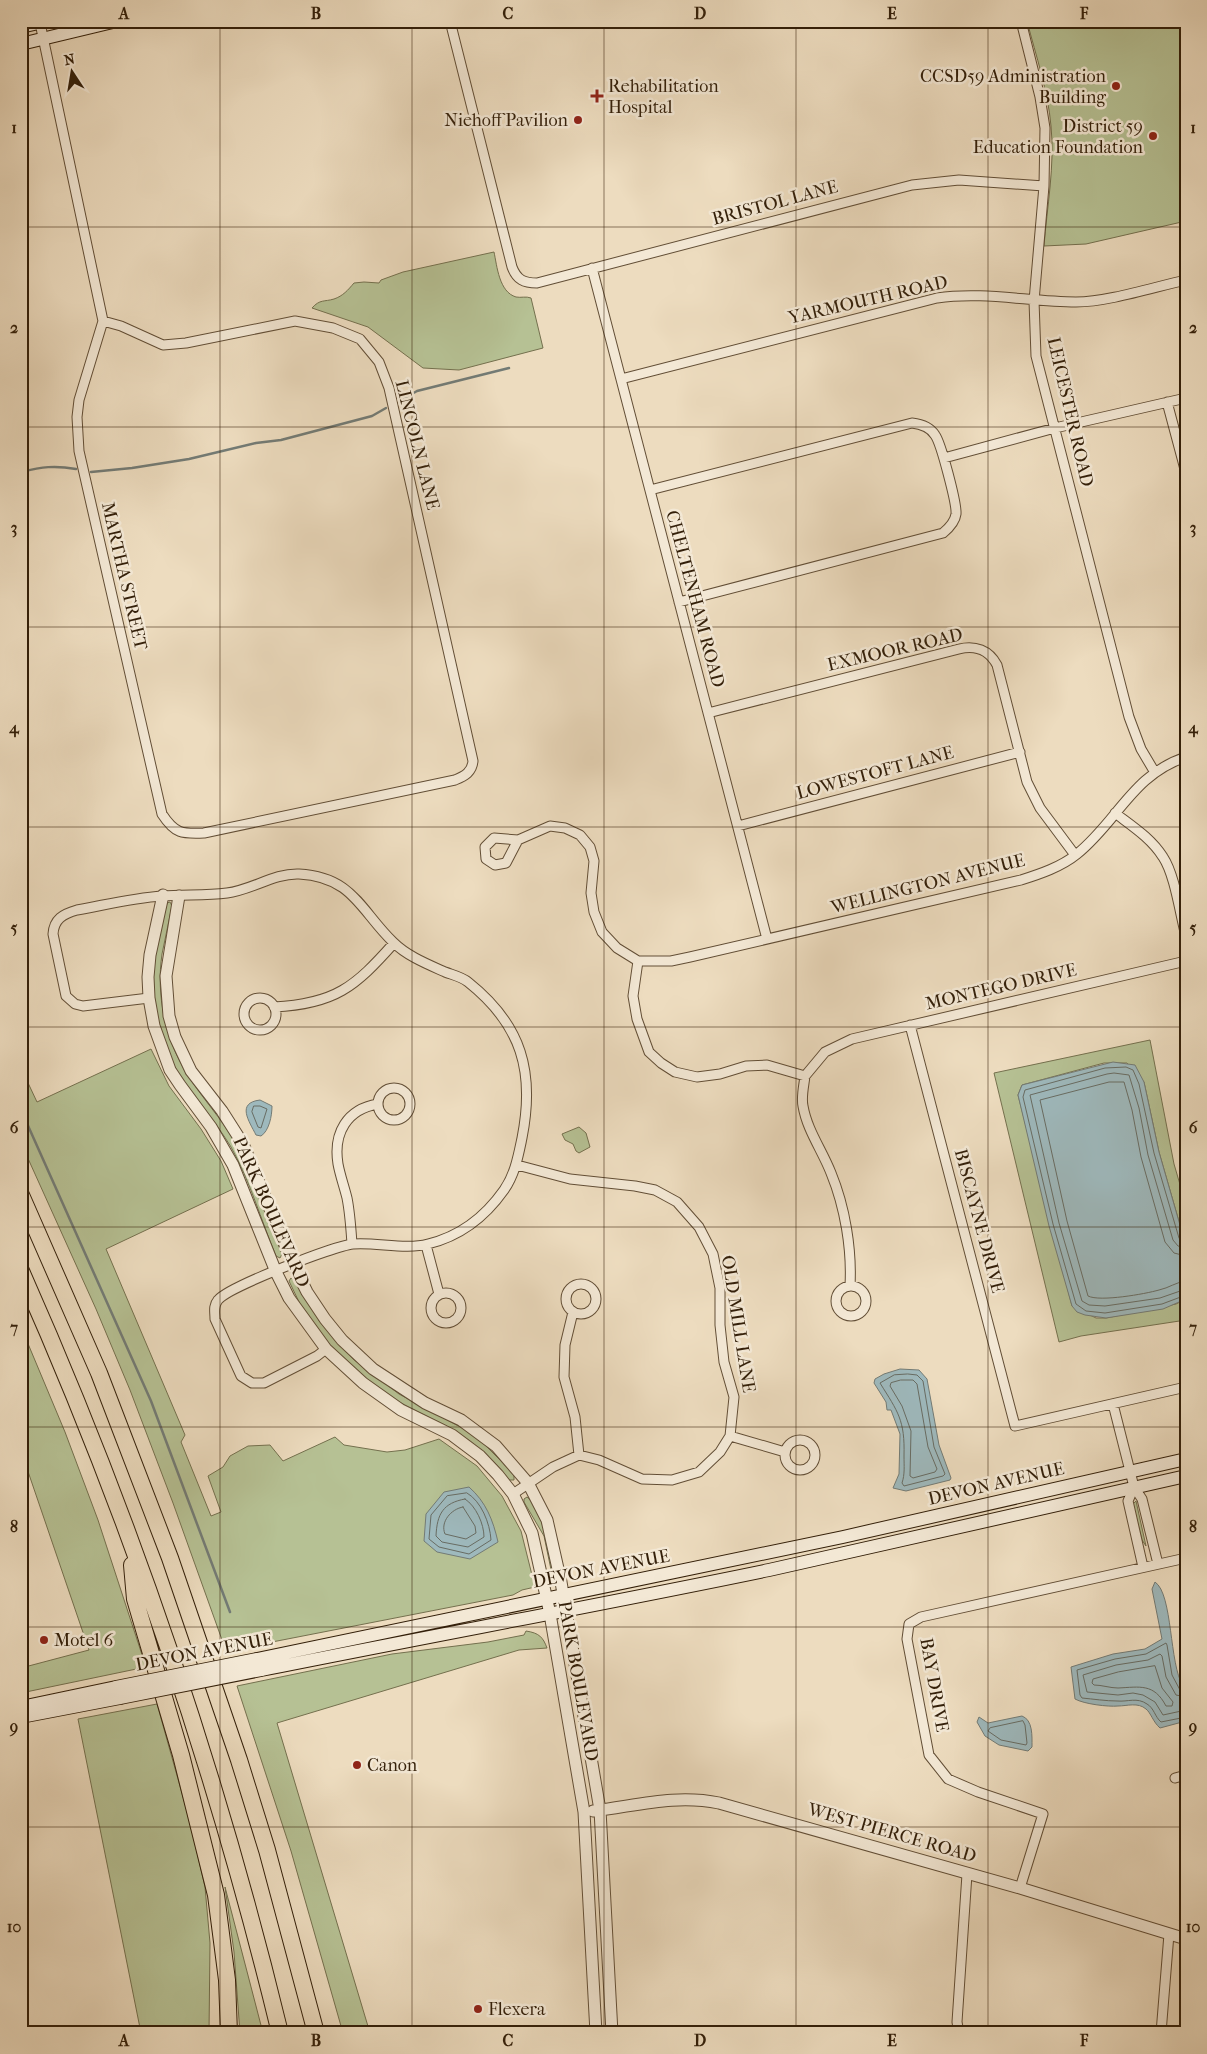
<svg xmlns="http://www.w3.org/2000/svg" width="1207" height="2054" font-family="'IM FELL French Canon',serif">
<rect width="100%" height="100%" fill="#eddcbf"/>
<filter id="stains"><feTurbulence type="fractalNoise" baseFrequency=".004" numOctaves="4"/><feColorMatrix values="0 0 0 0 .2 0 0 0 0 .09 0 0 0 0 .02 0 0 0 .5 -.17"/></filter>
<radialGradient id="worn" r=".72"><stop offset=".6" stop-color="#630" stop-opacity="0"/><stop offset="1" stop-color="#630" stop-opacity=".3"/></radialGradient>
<!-- green -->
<path fill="#b6c194" stroke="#74704e" d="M 1027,21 L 1186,21 L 1186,221 L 1086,244 L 1044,246 C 1047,207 1055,165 1051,126 C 1048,91 1036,56 1027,21 Z
M 494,252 C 497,266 499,292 516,297 C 521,298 526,296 531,298 L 543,348 L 459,370 L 423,368 L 368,327 L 312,308 C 320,299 324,302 334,299 C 343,296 348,290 354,283 L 364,282 L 379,283 L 381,280 L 403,272 Z
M 170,902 L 172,906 C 169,922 165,938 162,954 C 156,995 165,1039 187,1074 C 202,1098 221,1118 235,1142 C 255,1177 267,1217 282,1254 L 280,1258 L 276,1256 C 261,1220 250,1181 231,1147 C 216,1122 196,1100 180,1076 C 161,1045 151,1003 154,966 C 156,945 162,924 167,903 Z
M 1150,1040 L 1174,1164 L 1186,1205 L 1186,1246 L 1159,1152 L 1144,1082 L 1127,1063 L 1104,1063 L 1022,1085 L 1018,1095 L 1072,1306 L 1096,1318 L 1106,1318 L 1176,1304 L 1186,1299 L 1186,1320 L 1081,1336 L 1059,1342 L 994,1073 Z
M 151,1049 L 169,1086 L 201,1129 L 221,1161 L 233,1189 L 106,1249 L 185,1435 L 181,1442 L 211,1516 L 221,1512 L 208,1476 L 223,1467 L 230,1456 L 248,1446 L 270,1445 L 283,1461 L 335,1437 L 344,1445 L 387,1452 L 405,1450 L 439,1439 L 477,1466 L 502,1496 L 521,1531 L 535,1587 L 522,1590 L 513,1595 L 226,1651 L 173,1503 L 130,1390 L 96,1309 L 21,1143 L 21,1068 L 37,1102 Z
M 579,1127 L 586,1133 L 590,1147 L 579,1153 L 576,1151 L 573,1144 L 565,1140 L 562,1134 Z
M 291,1278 L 294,1280 L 320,1322 L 353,1359 L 399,1394 L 464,1429 L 483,1443 L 501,1461 L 514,1475 L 514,1480 L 509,1480 L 494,1462 L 470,1441 L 445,1425 L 399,1402 L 374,1385 L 335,1352 L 300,1304 L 289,1281 Z
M 21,1327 L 65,1432 L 98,1520 L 146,1667 L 21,1693 L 21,1668 L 89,1650 L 21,1451 Z
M 527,1497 C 543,1507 551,1561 555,1579 L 553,1579 L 544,1536 L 524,1502 L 524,1499 Z
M 1136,1501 L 1146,1546 L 1142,1540 L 1133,1504 Z
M 526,1631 C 539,1633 543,1637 547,1648 L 519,1650 L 277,1723 L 370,2033 L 343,2033 L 291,1851 L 237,1686 L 392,1654 L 488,1642 L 524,1635 Z
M 157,1704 L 190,1822 L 205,1887 L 210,1943 L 209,2033 L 141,2033 L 78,1719 Z
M 225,1887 L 263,2033 L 240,2033 L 234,1952 Z"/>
<!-- water -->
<path fill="#9eb9bd" stroke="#737b75" d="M 1113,1062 L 1135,1065 L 1144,1082 L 1159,1152 L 1186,1246 L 1186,1299 L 1163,1309 L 1106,1318 L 1085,1315 L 1077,1312 L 1072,1306 L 1049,1226 L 1018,1095 L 1022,1085 Z
M 260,1100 L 272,1106 C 272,1116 269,1131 261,1136 L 256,1135 C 249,1121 236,1103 260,1100 Z
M 900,1369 L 919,1370 L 927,1379 L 939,1445 L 951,1478 L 950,1480 L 906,1491 L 893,1488 L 899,1474 L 900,1434 L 891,1410 L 887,1410 L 886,1402 L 874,1383 L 875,1379 L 884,1374 Z
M 469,1487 C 486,1502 493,1520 498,1542 L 470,1559 L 437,1552 L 424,1541 L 426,1514 L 444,1492 Z
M 1155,1582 C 1173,1594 1169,1664 1183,1686 L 1186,1686 L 1186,1721 L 1160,1728 C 1153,1722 1151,1713 1146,1709 C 1138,1702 1127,1706 1118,1706 C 1108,1707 1084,1704 1075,1699 L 1071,1667 L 1113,1654 L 1145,1649 L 1162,1639 L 1152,1589 Z
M 1022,1716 C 1033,1720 1032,1736 1032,1747 L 1028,1751 L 999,1745 L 985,1736 L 977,1722 L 979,1717 L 988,1723 Z"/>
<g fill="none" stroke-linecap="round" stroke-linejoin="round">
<!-- shore -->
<path stroke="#686c63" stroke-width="1" d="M 254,1106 L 260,1106 L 267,1109 L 261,1128 L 258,1127 L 252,1112 Z
M 1186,1242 L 1181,1241 L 1179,1238 L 1154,1153 L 1139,1084 L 1133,1070 L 1126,1067 L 1105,1068 L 1025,1090 L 1023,1097 L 1053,1224 L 1076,1304 L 1086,1311 L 1105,1313 L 1162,1304 L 1186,1295
M 1186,1248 L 1178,1246 L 1173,1240 L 1148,1155 L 1139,1108 L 1129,1075 L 1114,1073 L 1107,1074 L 1030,1095 L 1059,1223 L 1082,1301 L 1089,1305 L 1105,1306 L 1160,1298 L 1186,1289
M 1186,1256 L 1174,1253 L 1165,1242 L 1141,1157 L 1132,1110 L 1124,1082 L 1109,1082 L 1040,1100 L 1067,1221 L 1088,1296 C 1100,1302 1145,1294 1159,1290 C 1169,1288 1176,1282 1186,1281
M 908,1374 L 917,1375 L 923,1381 L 934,1447 L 945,1474 L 943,1476 L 904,1486 L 902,1483 C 905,1474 904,1466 904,1456 C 905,1420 898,1412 880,1383 L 894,1375 Z
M 901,1380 L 913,1380 L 917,1384 L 928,1447 L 937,1469 L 935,1472 L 913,1478 L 910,1476 L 911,1431 L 902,1406 L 890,1386 L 891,1383 Z
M 467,1493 C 481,1501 490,1523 491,1540 L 469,1554 L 439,1547 L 429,1539 L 431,1515 L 447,1496 Z
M 465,1499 C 476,1506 484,1524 484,1537 L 468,1547 L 442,1542 L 436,1536 C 437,1514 443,1503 465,1499 Z
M 463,1507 L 475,1526 L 476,1533 L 466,1539 L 445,1534 C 440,1522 451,1509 463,1507 Z
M 1155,1666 L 1162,1688 L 1173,1702 L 1172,1706 L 1166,1706 C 1154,1683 1140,1687 1118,1688 C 1110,1688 1102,1685 1094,1685 L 1092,1683 L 1093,1679 L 1118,1672 Z
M 1186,1691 L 1180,1690 L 1172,1675 L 1167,1645 L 1166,1643 L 1146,1654 L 1115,1659 L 1077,1670 L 1080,1695 L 1082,1698 C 1093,1699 1106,1701 1117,1701 C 1128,1702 1137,1697 1147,1704 C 1154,1708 1155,1717 1161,1722 L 1186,1717
M 1186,1697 L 1176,1695 L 1166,1677 L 1162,1656 L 1160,1654 L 1148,1660 L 1116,1665 L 1083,1675 L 1087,1692 L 1118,1695 L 1133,1693 L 1143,1695 L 1155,1702 L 1163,1715 L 1186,1710
M 1023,1721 L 1025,1725 L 1027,1743 L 1026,1745 L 1001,1740 L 988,1731 L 990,1728 Z"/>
<!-- stream -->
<path stroke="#737b75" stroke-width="2.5" d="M 400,401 L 417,391 L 509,368
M 21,472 C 42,467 54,465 76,469
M 91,472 L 132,468 L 189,459 L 256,443 L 281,440 L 372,416 L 386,408
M 21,1110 L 151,1401 L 230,1612"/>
<!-- minor casing -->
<g stroke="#624e36" stroke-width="11">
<path id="minor" d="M 450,21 L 512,267 C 517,280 524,283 537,283 L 912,185 L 959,180 L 1044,186
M 1021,21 L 1040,97 L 1045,128 L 1044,186 L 1034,301 L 1036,356 L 1129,717 L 1141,749 L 1154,771
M 40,23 L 103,321 L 79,400 L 77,417 L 79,451 L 162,814 C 175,834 182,834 204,833 L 455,780 C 465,776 472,772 473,761 L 389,388 L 379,362 L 360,339 L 333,328 L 295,321 L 186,343 L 163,345 L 121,326 L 103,321
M 592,268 L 767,939
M 621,379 L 937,298 C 983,291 1030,302 1076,302 C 1108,302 1154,287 1186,280
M 1167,402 L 1186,473
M 944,458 L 1055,428 L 1186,398
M 650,490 L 912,423 C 921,424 930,427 935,435 C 941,443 957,504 956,514 C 955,522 949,528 943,533 L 679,602
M 708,713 L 959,649 C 975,645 989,650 997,665 L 1027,782 L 1040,808 L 1075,855
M 1115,813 C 1132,826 1151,838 1163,857 C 1175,875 1180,914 1186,936
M 738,826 L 1020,752
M 518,840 L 506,863 L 495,865 L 486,859 L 485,847 L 494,838 L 518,840 L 550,826 L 565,828 L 580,835 L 590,847 L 594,861 L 591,893 L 594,912 L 602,932 L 617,948 L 638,961
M 638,961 L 633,996 L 637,1019 L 649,1052 L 661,1063 L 675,1072 L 697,1077 L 720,1074 L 746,1066 L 767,1065 L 805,1076 L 825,1052 L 852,1039 L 1186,961
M 638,961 L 671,961 L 690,957 L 1021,880 C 1040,874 1061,867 1077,854 C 1117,822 1133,774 1186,757
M 149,998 L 83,1006 L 75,1004 L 66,996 L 53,934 C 54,919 63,914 77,910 C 105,905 133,898 162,896 C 183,894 205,896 227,893 C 252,890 274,873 299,874 C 353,877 360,910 393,942 C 407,956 427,964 445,972 C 453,975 462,977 468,982 C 522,1025 535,1072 522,1138 C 518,1157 515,1174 504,1190 C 485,1217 461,1236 428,1244 C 406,1250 376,1242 353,1244 C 334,1246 228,1287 218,1300 C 213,1306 215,1312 215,1319 L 241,1376 L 252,1383 L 264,1383 L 317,1356 L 326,1349
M244 1014a16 16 0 1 1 32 0a16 16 0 1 1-32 0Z
M 274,1007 C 335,1004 355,987 394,943
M 910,1025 L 1015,1426 L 1186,1387
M 805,1076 C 804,1085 801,1097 803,1106 C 807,1130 822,1150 831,1173 C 845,1207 852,1249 850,1286
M378 1104a16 16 0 1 1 32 0a16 16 0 1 1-32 0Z
M 352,1244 C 351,1229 350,1213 347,1198 C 344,1186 340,1175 338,1164 C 333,1133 347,1109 378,1104
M 426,1245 L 439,1294
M566 1299a15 15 0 1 1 30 0a15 15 0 1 1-30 0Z
M836 1301a15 15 0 1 1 30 0a15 15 0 1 1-30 0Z
M431 1308a15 15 0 1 1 30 0a15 15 0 1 1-30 0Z
M 573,1312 L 565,1345 L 564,1377 L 575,1417 L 579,1455
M 1113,1404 L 1134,1487 L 1142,1499 L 1158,1564
M 730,1436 L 785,1452
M785 1455a15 15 0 1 1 30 0a15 15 0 1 1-30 0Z
M 1134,1487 L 1128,1501 L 1143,1567
M 513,1494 L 553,1467 L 579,1455 L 599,1460 L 642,1479 L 672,1480 L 699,1472 L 720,1452 L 730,1436 L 734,1397 L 724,1362 L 720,1325 L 720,1288 L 713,1254 L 699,1227 L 677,1202 L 655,1190 L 635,1186 L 570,1179 L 517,1165
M 1175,1778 L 1186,1775
M 1020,1888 L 1043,1814 L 978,1792 L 948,1779 L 929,1755 L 907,1639 L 909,1624 L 921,1617 L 1186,1558
M 959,2033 L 957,2022 L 967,1874
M 1161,2033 L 1169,1934"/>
</g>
<!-- tertiary casing -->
<g stroke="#624e36" stroke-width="13">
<path id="tertiary" d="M 163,895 L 150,955 L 148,977 L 149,998 L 154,1026 L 170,1070 L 180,1085 L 211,1127 L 233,1165 L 276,1272 L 289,1298 L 326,1349 L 363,1383 L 401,1410 L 452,1435 L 480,1456 L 498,1475 L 513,1494 L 532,1533 L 550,1614 L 584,1812 L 596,2033
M 179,896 L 166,976 L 169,1016 L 175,1037 L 191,1071 L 222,1111 L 243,1144 L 293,1264 L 307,1292 L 325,1319 L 342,1340 L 373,1369 L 425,1403 L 461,1420 L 496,1446 L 528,1483 L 547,1520 L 561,1582 L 600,1810 L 612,2033
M 593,1811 C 636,1806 675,1794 719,1803 L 1020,1888 L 1186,1939"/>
</g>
<!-- secondary casing -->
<g stroke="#331f09" stroke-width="14">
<path id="secondary" d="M 21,27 L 47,21
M 21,44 L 117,21
M 257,1659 L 843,1537 L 1186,1459
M 261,1670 C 430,1636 600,1605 769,1570 C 908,1540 1047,1508 1186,1476
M 21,1707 L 116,1687
M 21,1717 L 120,1698"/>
</g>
<!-- motorway casing -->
<g stroke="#331f09" stroke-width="18">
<path id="motorway" d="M 21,1195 L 99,1373 L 170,1558 L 239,1760 L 267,1850 L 316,2033
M 21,1271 C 130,1516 217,1773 280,2033
M 132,1565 L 135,1599 L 181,1755 L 216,1895 L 227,1980 L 229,2033"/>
</g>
<!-- minor -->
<use href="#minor" stroke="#f3e8d5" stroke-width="9"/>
<!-- tertiary -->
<use href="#tertiary" stroke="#f3e8d5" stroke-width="11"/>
<!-- secondary -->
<use href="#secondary" stroke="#f3e8d5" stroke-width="12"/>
<!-- motorway -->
<use href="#motorway" stroke="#eddcbf" stroke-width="16"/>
<!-- secondary-bridge casing -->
<g stroke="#331f09" stroke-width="14" stroke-linecap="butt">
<path id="secondary-bridge" d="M 116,1687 L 257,1659
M 120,1698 L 261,1670"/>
</g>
<!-- secondary-bridge -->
<use href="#secondary-bridge" stroke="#f3e8d5" stroke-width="12"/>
</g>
<!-- grid -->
<path fill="none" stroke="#331f09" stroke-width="1" stroke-opacity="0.55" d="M 220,21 L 220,2033M 412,21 L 412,2033M 604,21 L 604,2033M 796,21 L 796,2033M 988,21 L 988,2033M 21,227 L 1186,227M 21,427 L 1186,427M 21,627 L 1186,627M 21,827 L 1186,827M 21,1027 L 1186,1027M 21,1227 L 1186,1227M 21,1427 L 1186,1427M 21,1627 L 1186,1627M 21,1827 L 1186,1827"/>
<!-- markers -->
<g fill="#8f2418" stroke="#f3e8d5" stroke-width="2">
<circle cx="1116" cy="86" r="5"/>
<path d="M594.5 88.5h5v5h5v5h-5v5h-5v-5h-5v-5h5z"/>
<circle cx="578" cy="120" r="5"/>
<circle cx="1153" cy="136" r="5"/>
<circle cx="44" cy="1640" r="5"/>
<circle cx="357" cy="1765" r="5"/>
<circle cx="478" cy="2009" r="5"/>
</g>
<g text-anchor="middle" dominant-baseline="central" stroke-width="5" stroke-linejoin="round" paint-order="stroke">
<!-- poi labels -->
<g font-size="18" fill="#331f09" stroke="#f3e8d5" text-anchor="start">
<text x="1106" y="76" text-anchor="end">CCSD59 Administration<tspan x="1106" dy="21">Building</tspan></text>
<text x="608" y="86">Rehabilitation<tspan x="608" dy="21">Hospital</tspan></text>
<text x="568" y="120" text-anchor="end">Niehoff Pavilion</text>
<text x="1143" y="126" text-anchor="end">District 59<tspan x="1143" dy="21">Education Foundation</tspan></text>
<text x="54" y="1640">Motel 6</text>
<text x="367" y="1765">Canon</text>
<text x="488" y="2009">Flexera</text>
</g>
<!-- street labels -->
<g font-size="18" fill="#331f09" stroke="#f3e8d5">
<text transform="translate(775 203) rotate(-15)">BRISTOL LANE</text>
<text transform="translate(868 300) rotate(-13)">YARMOUTH ROAD</text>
<text transform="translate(1070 412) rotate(77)">LEICESTER ROAD</text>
<text transform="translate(417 445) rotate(76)">LINCOLN LANE</text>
<text transform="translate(124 576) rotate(77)">MARTHA STREET</text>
<text transform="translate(695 599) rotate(75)">CHELTENHAM ROAD</text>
<text transform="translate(895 650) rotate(-13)">EXMOOR ROAD</text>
<text transform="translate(875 773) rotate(-15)">LOWESTOFT LANE</text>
<text transform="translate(928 884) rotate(-14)">WELLINGTON AVENUE</text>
<text transform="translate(1001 987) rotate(-13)">MONTEGO DRIVE</text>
<text transform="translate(271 1212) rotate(66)">PARK BOULEVARD</text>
<text transform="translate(979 1221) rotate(75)">BISCAYNE DRIVE</text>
<text transform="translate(738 1324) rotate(81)">OLD MILL LANE</text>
<text transform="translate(996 1484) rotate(-13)">DEVON AVENUE</text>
<text transform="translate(601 1569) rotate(-11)">DEVON AVENUE</text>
<text transform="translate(204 1652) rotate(-11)">DEVON AVENUE</text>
<text transform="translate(578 1681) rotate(80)">PARK BOULEVARD</text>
<text transform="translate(934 1685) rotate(80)">BAY DRIVE</text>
<text transform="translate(892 1833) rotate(16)">WEST PIERCE ROAD</text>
</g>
</g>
<!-- margin -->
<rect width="1207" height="2054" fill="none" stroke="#eddcbf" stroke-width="55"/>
<!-- north arrow -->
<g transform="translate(72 72) rotate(348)" stroke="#f3e8d5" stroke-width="4" paint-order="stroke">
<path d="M0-4L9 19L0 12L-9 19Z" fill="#331f09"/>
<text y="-8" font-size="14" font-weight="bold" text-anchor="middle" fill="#331f09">N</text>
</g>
<rect x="28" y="28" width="1152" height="1998" fill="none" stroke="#331f09" stroke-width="2"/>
<g font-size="16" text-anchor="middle" font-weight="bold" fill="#331f09">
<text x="124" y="19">A</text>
<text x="316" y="19">B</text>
<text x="508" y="19">C</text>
<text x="700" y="19">D</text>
<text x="892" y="19">E</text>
<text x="1084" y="19">F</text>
<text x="14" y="133">1</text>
<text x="1193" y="133">1</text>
<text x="14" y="333">2</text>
<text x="1193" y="333">2</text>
<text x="14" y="533">3</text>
<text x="1193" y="533">3</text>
<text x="14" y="733">4</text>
<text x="1193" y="733">4</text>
<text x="14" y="933">5</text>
<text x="1193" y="933">5</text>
<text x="14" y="1133">6</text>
<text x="1193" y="1133">6</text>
<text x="14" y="1333">7</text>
<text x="1193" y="1333">7</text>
<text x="14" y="1532">8</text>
<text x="1193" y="1532">8</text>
<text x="14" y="1732">9</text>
<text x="1193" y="1732">9</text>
<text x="14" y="1932">10</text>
<text x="1193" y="1932">10</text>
<text x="124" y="2046">A</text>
<text x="316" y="2046">B</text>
<text x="508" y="2046">C</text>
<text x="700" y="2046">D</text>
<text x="892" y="2046">E</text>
<text x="1084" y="2046">F</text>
</g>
<rect width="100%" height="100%" filter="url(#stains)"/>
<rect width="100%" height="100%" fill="url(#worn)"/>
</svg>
